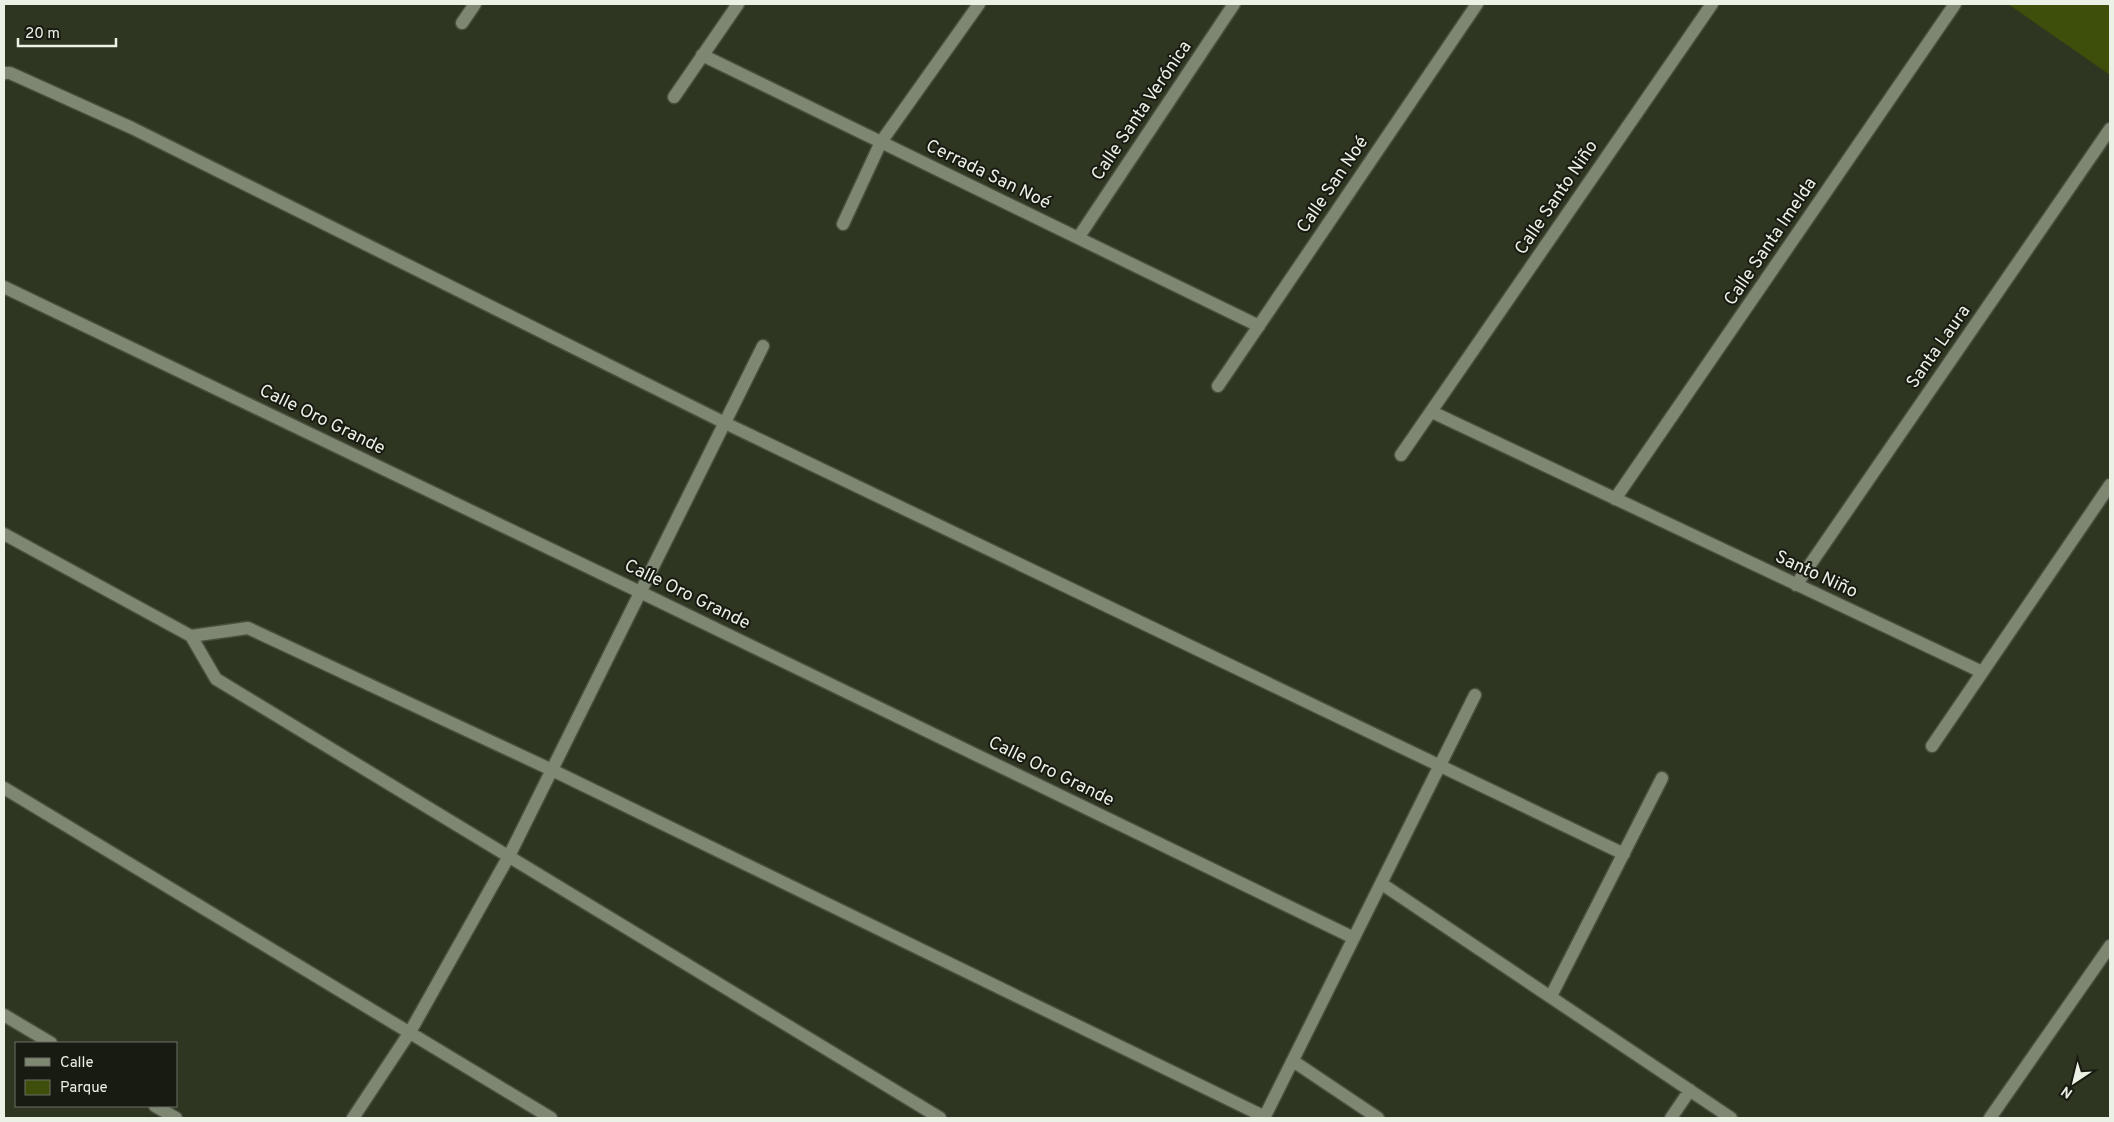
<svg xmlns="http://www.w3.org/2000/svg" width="2114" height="1122" font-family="Overpass,sans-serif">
<rect width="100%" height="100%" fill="#2e3521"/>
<!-- green -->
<path fill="#3d4f0a" d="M 2008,4 L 2110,4 L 2110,75 Z"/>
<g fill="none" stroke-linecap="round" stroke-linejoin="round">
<!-- minor casing -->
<g stroke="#494f3f" stroke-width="15">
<path id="minor" d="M 462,23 L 475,4
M 702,55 L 1259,326
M 4,73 L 10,73 L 132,128 L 725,423 L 1624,854
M 674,97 L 738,4
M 843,224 L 881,142 L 979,4
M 1078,238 L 1234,4
M 4,287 L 640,592 L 1354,938
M 1218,386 L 1477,4
M 1432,412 L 1982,672
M 1401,455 L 1712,4
M 1615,499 L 1955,4
M 4,534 L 191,636 L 216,679 L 940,1118
M 1796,585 L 2110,129
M 191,636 L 248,628 L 552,770 L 1265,1117
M 1932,746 L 2110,485
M 4,788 L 551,1118
M 1382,884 L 1731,1118
M 1551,996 L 1662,778
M 4,1015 L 51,1043
M 1293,1061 L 1378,1118
M 155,1106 L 176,1118
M 353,1118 L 410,1032 L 509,856 L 763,346
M 1264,1118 L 1475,695
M 1671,1118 L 1690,1090
M 1990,1118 L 2110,946"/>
</g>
<!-- minor -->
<use href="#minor" stroke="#7e8771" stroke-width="12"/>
</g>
<g text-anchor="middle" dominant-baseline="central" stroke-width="4" stroke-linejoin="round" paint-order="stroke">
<!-- street labels -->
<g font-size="18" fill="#ecf1e5" stroke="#181b12">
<text transform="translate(1142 111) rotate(-56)">Calle Santa Verónica</text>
<text transform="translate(988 175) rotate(26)">Cerrada San Noé</text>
<text transform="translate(1333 185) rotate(-56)">Calle San Noé</text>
<text transform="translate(1557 198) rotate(-56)">Calle Santo Niño</text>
<text transform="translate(1771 242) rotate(-56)">Calle Santa Imelda</text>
<text transform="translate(1939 347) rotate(-55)">Santa Laura</text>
<text transform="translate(322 420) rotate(26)">Calle Oro Grande</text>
<text transform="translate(1816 575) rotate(25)">Santo Niño</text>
<text transform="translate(687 595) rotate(26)">Calle Oro Grande</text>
<text transform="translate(1051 772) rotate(26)">Calle Oro Grande</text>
</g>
</g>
<!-- border -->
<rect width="2114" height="1122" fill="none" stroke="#ecf1e5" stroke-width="10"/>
<!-- legend -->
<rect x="15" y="1042" width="162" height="65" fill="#181b12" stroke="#6d7166"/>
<rect x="25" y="1058" width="25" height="8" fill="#7e8771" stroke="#6d7166"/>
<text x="60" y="1067" font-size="15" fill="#ecf1e5">Calle</text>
<rect x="25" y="1080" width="25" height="15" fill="#3d4f0a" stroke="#6d7166"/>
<text x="60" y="1092" font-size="15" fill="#ecf1e5">Parque</text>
<!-- north arrow -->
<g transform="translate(2074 1082) rotate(215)" stroke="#181b12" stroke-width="4" paint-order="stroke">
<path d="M0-4L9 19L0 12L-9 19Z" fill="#ecf1e5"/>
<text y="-8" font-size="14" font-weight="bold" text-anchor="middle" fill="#ecf1e5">N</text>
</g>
<!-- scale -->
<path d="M18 38v8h98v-8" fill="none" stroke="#ecf1e5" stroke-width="2.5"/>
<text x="25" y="38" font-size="15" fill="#ecf1e5" stroke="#181b12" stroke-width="4" paint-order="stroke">20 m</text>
</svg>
